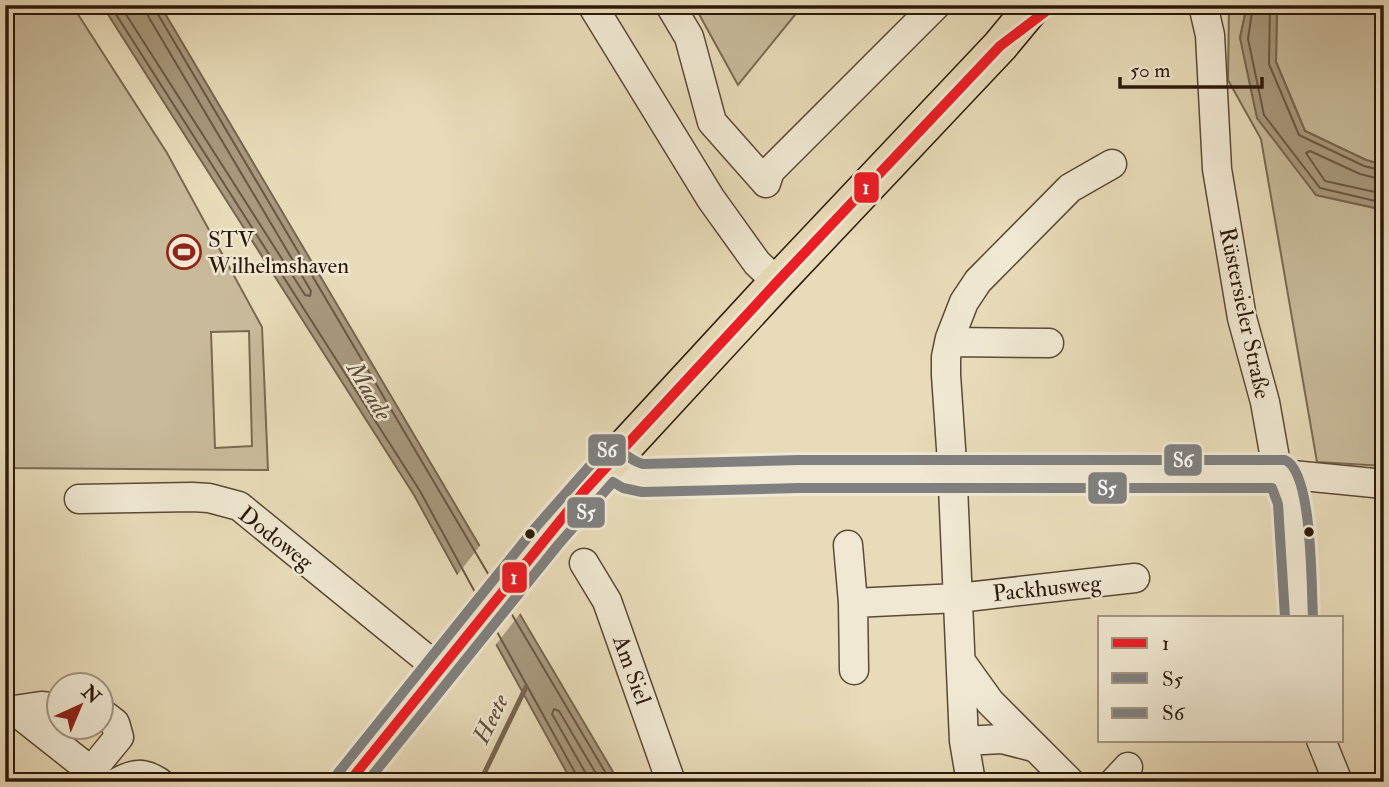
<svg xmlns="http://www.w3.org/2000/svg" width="1389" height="787" font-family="'IM FELL Double Pica',serif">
<rect width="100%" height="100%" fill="#e8dbb9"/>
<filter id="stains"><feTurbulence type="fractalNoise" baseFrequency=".00286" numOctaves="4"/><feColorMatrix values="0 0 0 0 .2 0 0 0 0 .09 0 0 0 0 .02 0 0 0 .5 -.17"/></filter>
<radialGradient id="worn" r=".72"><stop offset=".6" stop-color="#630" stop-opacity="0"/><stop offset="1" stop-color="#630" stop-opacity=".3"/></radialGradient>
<!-- green -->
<path fill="#c8ba9b" stroke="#7a6952" stroke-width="2" fill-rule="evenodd" d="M 5,5 L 72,5 L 167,153 L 262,327 L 268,470 L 5,468 ZM 249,331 L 252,446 L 215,448 L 211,332 Z
M 694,5 L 803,5 L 738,85 Z
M 1229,5 L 1247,5 L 1240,38 L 1316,195 L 1384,210 L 1384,466 L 1317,462 L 1261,139 L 1228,80 Z
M 1277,5 L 1384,5 L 1384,165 L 1366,160 L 1305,131 L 1276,62 Z"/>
<!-- water -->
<path fill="#a8997e" stroke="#766550" stroke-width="2" d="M 102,5 L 160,5 L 619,782 L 572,782 L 414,495 Z
M 1247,5 L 1277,5 L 1276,62 L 1305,131 L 1366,160 L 1384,165 L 1384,210 L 1316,195 L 1257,118 L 1240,38 Z"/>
<!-- pier -->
<path fill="#e8dbb9" d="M 482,543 L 522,611 L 494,647 L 455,578 Z"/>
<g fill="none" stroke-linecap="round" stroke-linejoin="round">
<!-- shore -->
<path stroke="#6a5844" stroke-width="2" d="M 110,5 L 420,491 L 476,594
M 120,5 L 305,295 L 310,296 L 311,291 L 148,16 L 146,5
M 155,5 L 156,11 L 490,577
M 1253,5 L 1248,39 L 1264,115 L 1320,188 L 1384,203
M 1270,5 L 1269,64 L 1299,135 L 1364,166 L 1384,171
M 1384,180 L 1360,174 L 1310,151 L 1306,153 L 1325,181 L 1384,194
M 511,613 L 611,782
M 496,630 L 577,776 L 577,782
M 586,782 L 585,772 L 552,714 L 554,709 L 559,711 L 601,782"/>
<!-- stream -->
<path stroke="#766550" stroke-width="5" d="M 480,782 L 526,687"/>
<!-- minor casing -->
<g stroke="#5b4936" stroke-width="31">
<path id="minor" d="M 592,5 L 711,199 L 757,263 L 777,282
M 670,5 L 689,37 L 712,122 L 766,183
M 1203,5 L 1210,35 L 1217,169 L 1242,318 L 1265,402 L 1276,464 L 1292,501 L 1299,617
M 766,183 L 770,171 L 936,5
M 949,342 L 1049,343
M 612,462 L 627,475 L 642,478 L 799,474 L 1190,472 L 1282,474 L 1384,484
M 79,499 L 192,497 L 209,498 L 239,506 L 439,669
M 848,545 L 853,603 L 958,598 L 1135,578
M 584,563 L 607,601 L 671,782
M 853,603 L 854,670
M 962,663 L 990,702 L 1070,782
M 5,710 L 14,710 L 91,771 L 99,782
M 14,710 L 41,706 L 60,708
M 1321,740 L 1338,782
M 964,741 L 1002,739 L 1033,747
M 91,771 L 119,737 L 115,723 L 102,713
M 118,782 C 134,773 143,772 159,782
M 971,782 L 964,741 L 952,463 L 946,375 L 946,357 L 950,338 L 964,302 L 978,281 L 1070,188 L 1112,164
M 1114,782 L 1128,767"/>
</g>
<!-- major casing -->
<g stroke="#2c180a" stroke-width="38">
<path id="major" d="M 349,782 L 585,490 L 777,282 L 1000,46 L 1034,5"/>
</g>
<!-- minor -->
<use href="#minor" stroke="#f0e8d2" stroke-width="28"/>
<!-- major -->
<use href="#major" stroke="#e8dbb9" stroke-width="35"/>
<!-- bus-1 casing -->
<g stroke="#f0e8d2" stroke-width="16">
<path id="bus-1" d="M 349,782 L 585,490 L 777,282 L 1000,46 L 1054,5"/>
</g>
<!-- bus-2 casing -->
<g stroke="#f0e8d2" stroke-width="16">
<path id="bus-2" d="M 367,782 L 558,545 L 613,482 L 623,488 L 642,492 L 799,488 L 1272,488 L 1278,504 L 1285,617"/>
</g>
<!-- bus-3 casing -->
<g stroke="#f0e8d2" stroke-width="16">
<path id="bus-3" d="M 338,773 L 536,527 L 601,453 C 618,441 627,461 643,464 L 799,460 L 1285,460 C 1313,472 1311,586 1313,616"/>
</g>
<!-- bus-1 -->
<use href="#bus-1" stroke="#ed1c24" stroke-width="10"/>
<!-- bus-2 -->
<use href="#bus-2" stroke="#808080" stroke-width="10"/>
<!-- bus-3 -->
<use href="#bus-3" stroke="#808080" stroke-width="10"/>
</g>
<!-- icons -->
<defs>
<g id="stadium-ring" transform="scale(1.75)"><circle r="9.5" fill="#f0e8d2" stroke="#8f2418" stroke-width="1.5"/><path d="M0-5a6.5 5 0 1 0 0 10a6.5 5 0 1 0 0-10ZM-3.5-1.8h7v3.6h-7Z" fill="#8f2418"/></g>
</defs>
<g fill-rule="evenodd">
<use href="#stadium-ring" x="184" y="252"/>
</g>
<!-- markers -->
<g fill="#2c180a" stroke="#f0e8d2" stroke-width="2.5">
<circle cx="1309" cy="532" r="6"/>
<circle cx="530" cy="534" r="6"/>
</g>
<g text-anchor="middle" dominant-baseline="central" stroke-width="5" stroke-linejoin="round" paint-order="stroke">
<!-- poi labels -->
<g font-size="23" fill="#2c180a" stroke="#f0e8d2" text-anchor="start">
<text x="208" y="239">STV<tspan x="208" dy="26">Wilhelmshaven</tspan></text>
</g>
<!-- street labels -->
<g font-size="23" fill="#2c180a" stroke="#f0e8d2">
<text transform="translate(1245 313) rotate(78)">Rüstersieler Straße</text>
<text transform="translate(276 538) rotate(38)">Dodoweg</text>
<text transform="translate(1047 588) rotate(-6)">Packhusweg</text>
<text transform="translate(632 670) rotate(70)">Am Siel</text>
</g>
<!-- water labels -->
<g font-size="24" font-style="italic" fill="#5e4c38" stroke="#f0e8d2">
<text transform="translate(369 391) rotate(59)">Maade</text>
<text transform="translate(491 719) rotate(-64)">Heete</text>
</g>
</g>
<g stroke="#f0e8d2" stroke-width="2.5">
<rect x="853" y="171" width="27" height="33" rx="7" fill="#ed1c24"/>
<rect x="587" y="433" width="40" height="34" rx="7" fill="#808080"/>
<rect x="1163" y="443" width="40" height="34" rx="7" fill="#808080"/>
<rect x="1087" y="471" width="41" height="34" rx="7" fill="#808080"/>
<rect x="566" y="496" width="40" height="33" rx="7" fill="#808080"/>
<rect x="501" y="561" width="27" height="33" rx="7" fill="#ed1c24"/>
</g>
<g font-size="19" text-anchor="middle" font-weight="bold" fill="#fff">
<text x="866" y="194">1</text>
<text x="607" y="457">S6</text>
<text x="1183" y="467">S6</text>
<text x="1107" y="495">S5</text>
<text x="586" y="519">S5</text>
<text x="514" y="584">1</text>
</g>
<!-- margin -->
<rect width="1389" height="787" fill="none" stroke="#e8dbb9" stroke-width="28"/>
<rect x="7" y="7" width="1375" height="773" fill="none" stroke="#2c180a" stroke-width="3.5"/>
<rect x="14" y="14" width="1361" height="759" fill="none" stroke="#2c180a" stroke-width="2"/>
<!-- legend -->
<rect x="1098" y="616" width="245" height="126" fill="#f0e8d2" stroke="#a29582" stroke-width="2"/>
<rect x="1112" y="638" width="35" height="10" fill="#ed1c24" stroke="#a29582" stroke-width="2"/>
<text x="1162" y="650" font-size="21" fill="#2c180a">1</text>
<rect x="1112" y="673" width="35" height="10" fill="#808080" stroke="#a29582" stroke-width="2"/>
<text x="1162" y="686" font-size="21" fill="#2c180a">S5</text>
<rect x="1112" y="708" width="35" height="10" fill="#808080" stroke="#a29582" stroke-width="2"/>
<text x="1162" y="720" font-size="21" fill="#2c180a">S6</text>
<!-- north arrow -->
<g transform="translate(80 706) rotate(44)"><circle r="33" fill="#f0e8d2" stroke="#a29582" stroke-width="2"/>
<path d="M0-5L12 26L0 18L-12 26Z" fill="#8f2418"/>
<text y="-10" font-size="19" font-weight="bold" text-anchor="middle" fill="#2c180a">N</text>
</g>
<!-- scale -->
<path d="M1120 77v10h142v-10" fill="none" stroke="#2c180a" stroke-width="3.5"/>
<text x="1130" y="77" font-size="21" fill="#2c180a" stroke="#f0e8d2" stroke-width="5" paint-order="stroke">50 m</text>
<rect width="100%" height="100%" filter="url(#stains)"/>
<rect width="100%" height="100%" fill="url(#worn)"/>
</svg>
